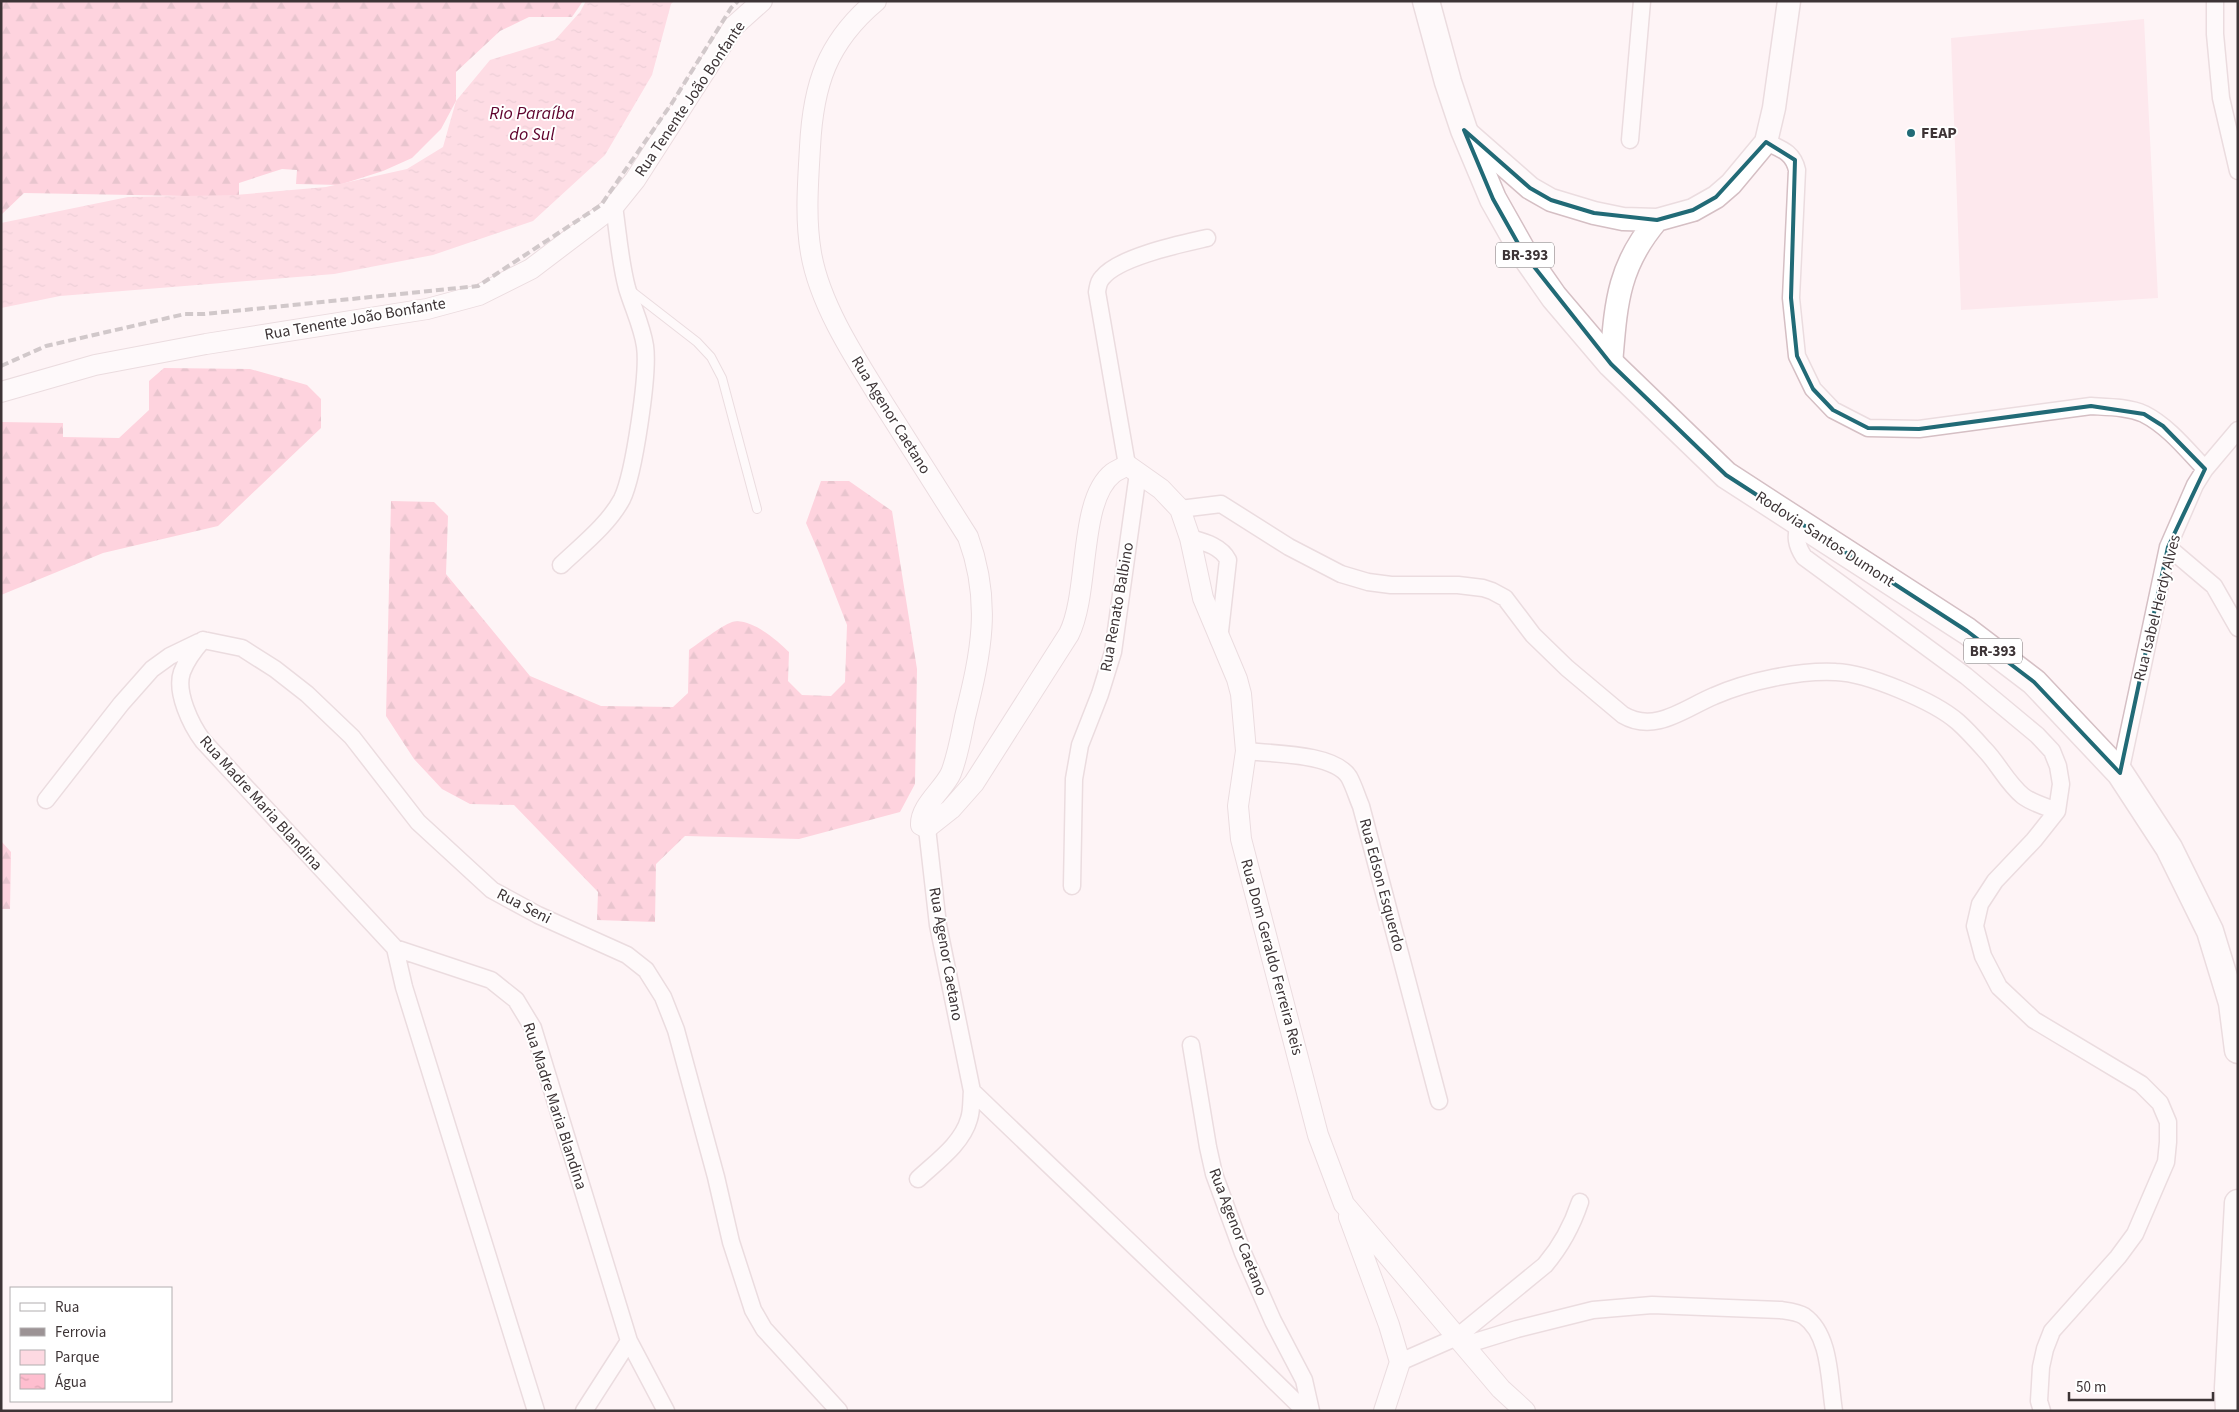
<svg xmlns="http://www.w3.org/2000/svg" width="2239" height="1412" font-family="'Source Sans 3',sans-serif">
<defs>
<pattern id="forest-firs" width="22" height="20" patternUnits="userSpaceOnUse" patternTransform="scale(1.25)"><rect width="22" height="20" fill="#feabc1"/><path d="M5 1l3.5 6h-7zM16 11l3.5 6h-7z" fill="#cf8c9e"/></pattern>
<pattern id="water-ripples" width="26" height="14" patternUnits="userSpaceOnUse" patternTransform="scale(1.25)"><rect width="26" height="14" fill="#febecf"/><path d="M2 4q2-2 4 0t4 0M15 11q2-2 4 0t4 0" fill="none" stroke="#dba4b2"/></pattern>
</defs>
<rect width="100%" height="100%" fill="#fef4f6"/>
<!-- green -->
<path fill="#fdd9e2" d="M 2144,19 L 2158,298 L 1961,310 L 1951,38 Z"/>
<!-- forest -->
<path fill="url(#forest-firs)" d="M 1,1 L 583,1 L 572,17 L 529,17 L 500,31 L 456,72 L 456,101 L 441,129 L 412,158 L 383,171 L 339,185 L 296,184 L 297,170 L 282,169 L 239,183 L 239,197 L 24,193 L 1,215 Z
M 164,368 L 250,369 L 307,385 L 321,399 L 321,428 L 218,526 L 103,553 L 1,595 L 1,422 L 63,423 L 63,437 L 119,438 L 149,410 L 149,381 Z
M 821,481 L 849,481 L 892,511 L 917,669 L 915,784 L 900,812 L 799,839 L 685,836 L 656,864 L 655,922 L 597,920 L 598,892 L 514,805 L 470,804 L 442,789 L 414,759 L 386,716 L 391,501 L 434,502 L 448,516 L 446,574 L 530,676 L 601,706 L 673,707 L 688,693 L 689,650 C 699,643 721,626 732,622 C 750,617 777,640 789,652 L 788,681 L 802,695 L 831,696 L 845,682 L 847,625 L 819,553 L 806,523 Z
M 1,841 L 11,852 L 10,909 L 1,909 Z"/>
<!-- water -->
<path fill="url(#water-ripples)" d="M 586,1 L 674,1 L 671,4 L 652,75 L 605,155 L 533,221 L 433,255 L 334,274 L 60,296 L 1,308 L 1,223 L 128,197 L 235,195 L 326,187 L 407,169 L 443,147 L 456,101 L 490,60 L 555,40 L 580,12 Z"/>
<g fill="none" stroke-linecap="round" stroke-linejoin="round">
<!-- service casing -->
<g stroke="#d5bfc4" stroke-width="10">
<path id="service" d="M 630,290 L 697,342 L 711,357 L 722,378 L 757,509"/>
</g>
<!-- minor casing -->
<g stroke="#d5bfc4" stroke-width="19">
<path id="minor" d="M 2215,1 L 2215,34 L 2221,98 L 2238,171
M 1630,140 L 1642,1
M 1766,142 C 1781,149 1793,152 1797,170 L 1791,298 L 1797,356 L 1813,389 L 1833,410 L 1868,428 L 1919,429 L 2091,406 C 2108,407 2129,407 2144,414 C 2168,426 2187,450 2205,469
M 1127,465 L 1097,292 C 1098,287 1098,282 1102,278 C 1118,257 1181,244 1207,238
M 1180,509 L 1221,504 L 1289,547 L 1341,574 L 1368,582 L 1391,585 L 1458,585 L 1483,588 L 1492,591 L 1505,598 L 1533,635 L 1567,668 L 1623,715 C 1655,734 1685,708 1714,696 C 1748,681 1800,670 1836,672 C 1867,673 1934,701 1958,722 C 1967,730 1976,740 1984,749 C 1998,763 2007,783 2023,796 C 2032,803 2046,807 2057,811
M 1799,523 C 1795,536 1796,545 1804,557 L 1966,676 L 2037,735 L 2052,751 L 2058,766 L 2061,784 L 2057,811 L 2034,840 L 1995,881 L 1980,904 L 1975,926 L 1983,956 L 1999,987 L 2034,1020 L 2141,1084 L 2160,1103 L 2168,1122 L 2168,1142 L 2166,1162 L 2135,1234 L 2118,1257 L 2052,1331 L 2045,1349 L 2041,1367 L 2039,1401 L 2042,1411
M 1190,538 C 1204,542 1221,546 1228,560 L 1219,640
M 2168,547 L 2214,586 L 2238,628
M 561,565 C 582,545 608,525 622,499 C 634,474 649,373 645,346 C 642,326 633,308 627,288 C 620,262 618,233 614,206
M 203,640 L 242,648 L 275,669 L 307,694 L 352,737 L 418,822 L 492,890 L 538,915 L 627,955 L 646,970 L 663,997 L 676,1030 L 716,1177 L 731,1242 L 753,1310 L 764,1329 L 839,1411
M 203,640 C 194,650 187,659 182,672 C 175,692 191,725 203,741 L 395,948 L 404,987 L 536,1411
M 1246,751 C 1272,754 1334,753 1349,777 C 1354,786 1357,797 1361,806 L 1439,1101
M 2120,773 L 2168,547 L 2195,485 L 2205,469 L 2238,430
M 46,800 L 121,704 L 152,669 L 170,656 L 199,642
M 1072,886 L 1074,779 L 1080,745 L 1100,694 L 1113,652 L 1138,473
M 395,948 L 491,980 L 516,1000 L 533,1028 L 629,1341 L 666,1411
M 1191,1045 L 1208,1147 L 1214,1174 L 1243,1253 L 1273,1321 L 1304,1380 L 1311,1411
M 972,1091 C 1083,1198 1195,1303 1305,1411
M 918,1179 C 936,1162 962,1144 969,1119 C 972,1110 971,1100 972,1091 L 938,925 L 927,828
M 1465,1345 L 1517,1329 L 1593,1310 L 1652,1305 L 1781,1310 C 1788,1311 1798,1312 1804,1316 C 1831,1335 1829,1381 1834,1411
M 1400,1362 L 1457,1337 L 1545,1265 C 1562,1245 1572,1226 1580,1202
M 584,1411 L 629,1341"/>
</g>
<!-- tertiary casing -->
<g stroke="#d5bfc4" stroke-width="22">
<path id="tertiary" d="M 876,1 C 827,42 813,85 810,147 C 808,183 805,218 811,253 C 820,306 857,361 885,406 C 913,450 941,494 968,537 C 992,602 981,653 965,717 C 961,736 958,755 951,773 C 944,789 920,806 921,825 L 927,828 L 951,809 L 974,783 L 1069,634 C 1090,592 1078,500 1113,473 C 1117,470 1123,468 1127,465 L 1161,489 L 1180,509 L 1190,538 L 1203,598 L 1237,679 L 1241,694 L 1246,751 L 1238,806 L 1241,839 L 1318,1135 L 1344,1204 L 1501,1389 L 1525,1411
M 1,392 L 95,365 L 206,344 L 427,309 L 479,295 L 531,269 L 614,206 L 635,180 L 734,26 L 762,1
M 1349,1217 L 1389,1325 L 1400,1362 L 1384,1411"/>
</g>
<!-- secondary casing -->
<g stroke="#d5bfc4" stroke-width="25">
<path id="secondary" d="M 1465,131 L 1530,188 L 1551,200 L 1594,213 L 1623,219 L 1657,220 L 1693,210 L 1716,197 L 1731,184 L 1766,142 L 1774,108 L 1789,1
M 1611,364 C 1616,305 1617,267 1657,220"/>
</g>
<!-- trunk casing -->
<g stroke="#d5bfc4" stroke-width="29">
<path id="trunk" d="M 1426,1 L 1448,82 L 1464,130 L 1493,199 L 1524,254 L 1554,297 L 1611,364 L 1726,475 L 1967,631 L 2034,682 L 2120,773 L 2169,848 L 2210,931 L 2232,1003 L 2238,1050
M 2229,1411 L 2228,1388 L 2238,1203"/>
</g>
<!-- service -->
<use href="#service" stroke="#fff" stroke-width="8"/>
<!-- minor -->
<use href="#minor" stroke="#fff" stroke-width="16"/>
<!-- tertiary -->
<use href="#tertiary" stroke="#fff" stroke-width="20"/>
<!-- secondary -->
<use href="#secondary" stroke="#fff" stroke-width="22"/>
<!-- trunk -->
<use href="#trunk" stroke="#fff" stroke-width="26"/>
<!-- rail -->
<path stroke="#9c9395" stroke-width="4" stroke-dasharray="8 4" stroke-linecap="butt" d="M 1,366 L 46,346 L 185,314 L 205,314 L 478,286 L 601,205 L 672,103 L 731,8 L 738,1"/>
</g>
<!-- marked area -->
<path d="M0 0H2239V1412H0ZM 1464,130 L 1530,188 L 1551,200 L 1594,213 L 1657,220 L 1693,210 L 1716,197 L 1766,142 L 1795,160 L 1791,298 L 1797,356 L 1813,389 L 1833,410 L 1868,428 L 1919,429 L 2091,406 L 2144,414 L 2163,426 L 2205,469 L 2168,547 L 2120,773 L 2034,682 L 1967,631 L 1726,475 L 1611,364 L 1524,254 L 1493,199 Z" fill="#fef4f6" fill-opacity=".55" fill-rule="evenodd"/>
<path fill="none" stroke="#216a76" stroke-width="4" stroke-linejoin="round" d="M 1464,130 L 1530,188 L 1551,200 L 1594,213 L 1657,220 L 1693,210 L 1716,197 L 1766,142 L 1795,160 L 1791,298 L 1797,356 L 1813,389 L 1833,410 L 1868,428 L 1919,429 L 2091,406 L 2144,414 L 2163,426 L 2205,469 L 2168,547 L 2120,773 L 2034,682 L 1967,631 L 1726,475 L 1611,364 L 1524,254 L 1493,199 Z"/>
<!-- markers -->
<circle fill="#216a76" stroke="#fff" stroke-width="2" cx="1911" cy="133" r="5"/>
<g text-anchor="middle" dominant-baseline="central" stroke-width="4" stroke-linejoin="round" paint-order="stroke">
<!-- shield labels -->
<g fill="#fff" stroke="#777172" stroke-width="1">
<rect x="1496" y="242.5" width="58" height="25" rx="4"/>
<rect x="1964" y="638.5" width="58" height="25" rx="4"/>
</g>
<g font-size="15" font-weight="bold" fill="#3d3436">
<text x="1525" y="255">BR-393</text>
<text x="1993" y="651">BR-393</text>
</g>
<!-- street labels -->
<g font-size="16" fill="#3d3436" stroke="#fff">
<text transform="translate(690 99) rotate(-56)">Rua Tenente João Bonfante</text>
<text transform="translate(355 319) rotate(-10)">Rua Tenente João Bonfante</text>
<text transform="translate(891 415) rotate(58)">Rua Agenor Caetano</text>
<text transform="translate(1825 539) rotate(33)">Rodovia Santos Dumont</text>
<text transform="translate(1117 607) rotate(-80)">Rua Renato Balbino</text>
<text transform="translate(2157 608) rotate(-76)">Rua Isabel Herdy Alves</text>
<text transform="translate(261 803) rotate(48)">Rua Madre Maria Blandina</text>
<text transform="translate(1382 885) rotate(75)">Rua Edson Esquerdo</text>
<text transform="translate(524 906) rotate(27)">Rua Seni</text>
<text transform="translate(946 954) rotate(80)">Rua Agenor Caetano</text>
<text transform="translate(1272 957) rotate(75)">Rua Dom Geraldo Ferreira Reis</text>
<text transform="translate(555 1106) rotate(72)">Rua Madre Maria Blandina</text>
<text transform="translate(1238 1232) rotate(69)">Rua Agenor Caetano</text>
</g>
<!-- poi labels -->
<g font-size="16" font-weight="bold" fill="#3d3436" stroke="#fff" text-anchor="start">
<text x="1921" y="133">FEAP</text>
</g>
<!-- water labels -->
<g font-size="18" font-style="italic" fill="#5f032d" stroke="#fff">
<text x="532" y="113">Rio Paraíba<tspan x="532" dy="21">do Sul</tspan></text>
</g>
</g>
<!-- border -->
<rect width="2239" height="1412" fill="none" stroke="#3d3436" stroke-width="5"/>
<!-- legend -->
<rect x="10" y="1287" width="162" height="115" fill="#ffffff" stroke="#b1aeaf"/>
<rect x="20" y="1303" width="25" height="8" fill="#ffffff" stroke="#b1aeaf"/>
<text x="55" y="1312" font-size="15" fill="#3d3436">Rua</text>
<rect x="20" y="1328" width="25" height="8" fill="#9c9395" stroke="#b1aeaf"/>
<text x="55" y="1337" font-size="15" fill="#3d3436">Ferrovia</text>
<rect x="20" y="1350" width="25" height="15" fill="#fdd9e2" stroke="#b1aeaf"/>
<text x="55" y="1362" font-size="15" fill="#3d3436">Parque</text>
<rect x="20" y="1374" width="25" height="15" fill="url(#water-ripples)" stroke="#b1aeaf"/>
<text x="55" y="1387" font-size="15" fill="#3d3436">Água</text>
<!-- scale -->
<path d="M2069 1392v8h144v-8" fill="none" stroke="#3d3436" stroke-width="2.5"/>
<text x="2076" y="1392" font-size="15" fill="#3d3436" stroke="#ffffff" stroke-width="4" paint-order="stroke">50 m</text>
</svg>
